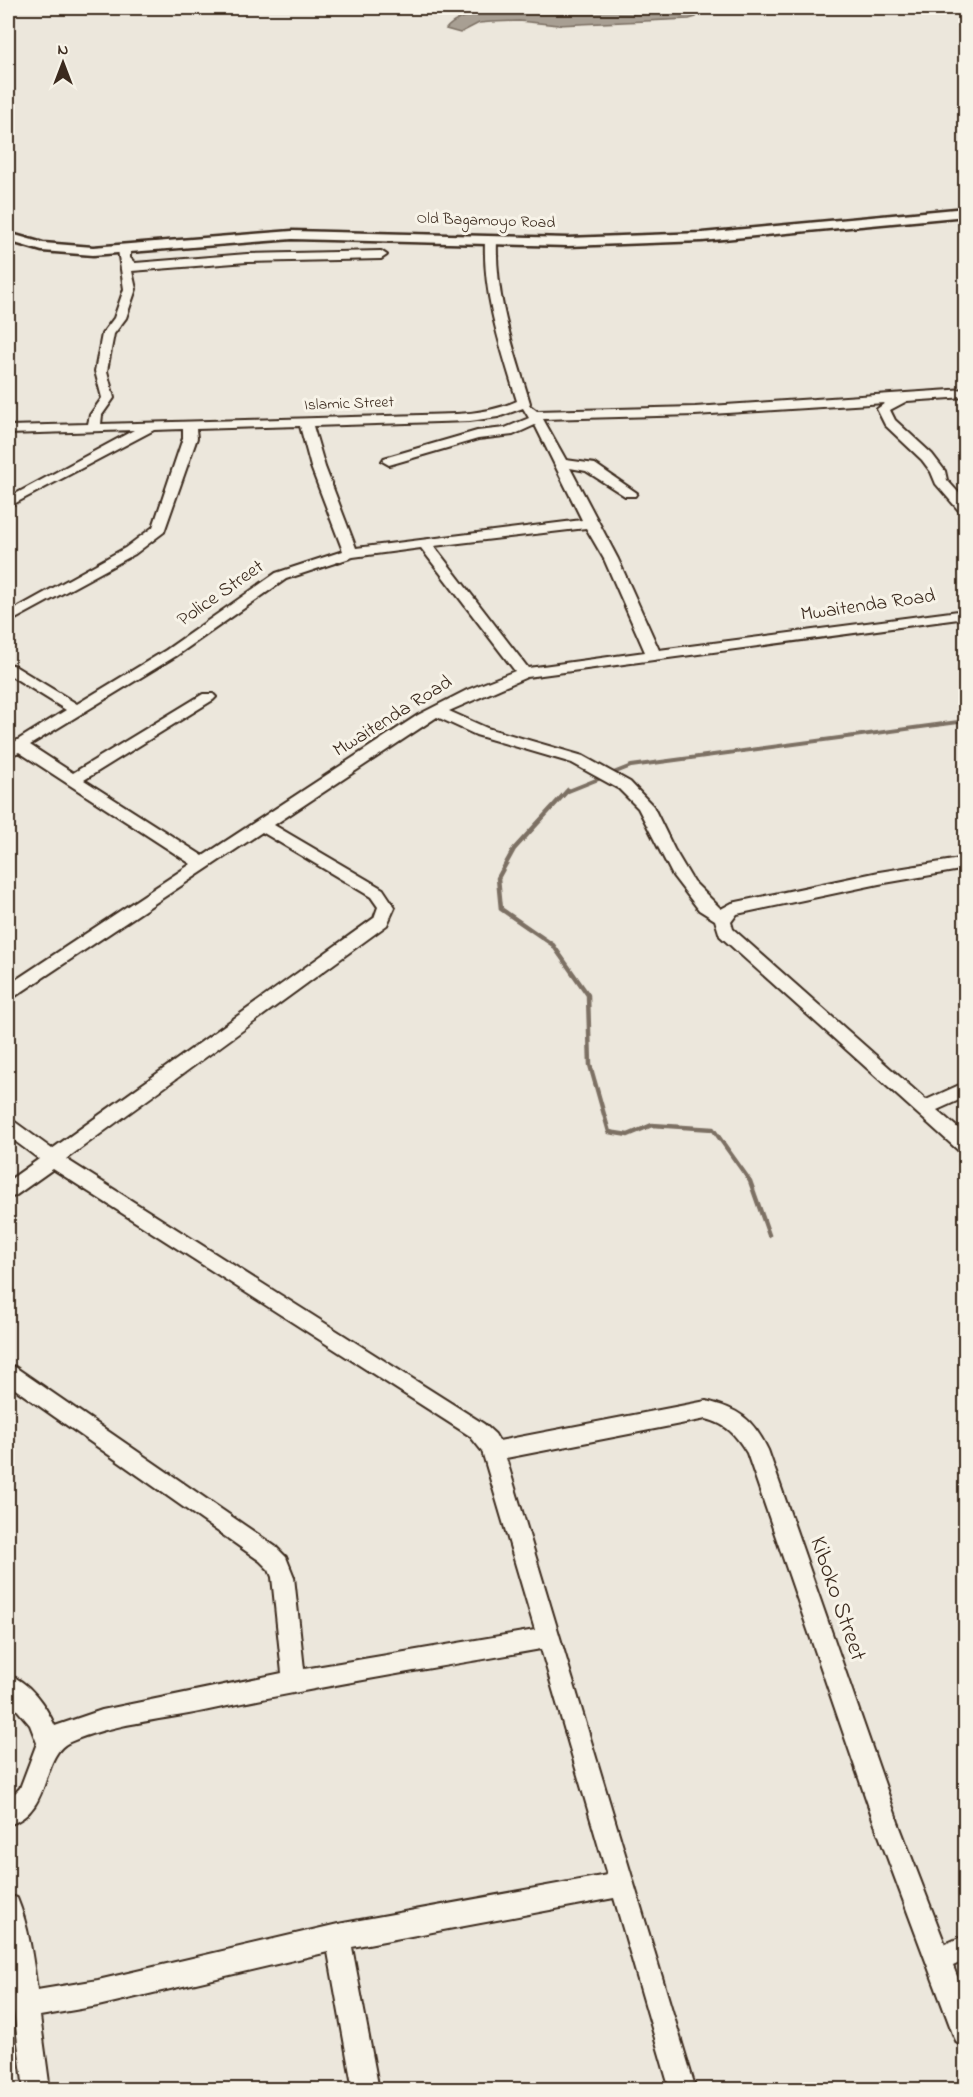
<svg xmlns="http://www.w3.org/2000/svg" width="973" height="2097" font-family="'Indie Flower',sans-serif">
<rect width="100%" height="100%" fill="#ece7dc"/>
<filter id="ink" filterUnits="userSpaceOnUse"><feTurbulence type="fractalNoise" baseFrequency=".0167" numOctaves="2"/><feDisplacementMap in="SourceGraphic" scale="12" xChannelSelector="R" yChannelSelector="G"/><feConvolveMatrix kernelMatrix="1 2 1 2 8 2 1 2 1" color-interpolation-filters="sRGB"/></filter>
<g filter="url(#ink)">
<!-- water -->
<path fill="#a89f93" stroke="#7c7064" stroke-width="1.5" d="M 535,8 L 698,8 L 702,9 L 696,17 L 689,19 L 558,25 L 519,21 L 491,22 L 479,23 L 460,33 L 446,29 C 462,9 510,10 535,8 Z"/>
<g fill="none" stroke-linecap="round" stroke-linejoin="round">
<!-- stream-far1 -->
<path stroke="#7c7064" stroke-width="4" d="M 566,792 L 631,766 L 966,721"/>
<!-- stream -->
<path stroke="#7c7064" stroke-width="4.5" d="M 568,790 L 514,849 L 498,878 L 501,909 L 553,945 L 588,995 L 590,1065 L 609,1132 L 628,1135 L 652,1125 L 713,1129 L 750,1181 L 769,1235"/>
<!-- minor casing -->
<g stroke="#3b2a1e" stroke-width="4">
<path id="minor" d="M 491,238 L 497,241 C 495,298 514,349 530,403 L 529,405 L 537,411 L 695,407 L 966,389 L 966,397 L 907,401 L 890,410 L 895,420 L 932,454 L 945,471 L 947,480 L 966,501 L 966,514 L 961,513 L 936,484 L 931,472 L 922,460 L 885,425 L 877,409 L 885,403 L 695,415 L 543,419 L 566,460 L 595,464 L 637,493 L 635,496 L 625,496 L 586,471 L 570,468 L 618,559 L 659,650 L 966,610 L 966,618 L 527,677 L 449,711 L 487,728 L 583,756 L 630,782 L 653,806 L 674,849 L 693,881 L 721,909 L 732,903 L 879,872 L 966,858 L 966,869 L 879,884 L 737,914 L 731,922 L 733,929 L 926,1100 L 966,1082 L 966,1097 L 937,1110 L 966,1135 L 966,1153 L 959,1151 L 720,936 L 715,920 L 699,910 L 673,876 L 638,808 L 619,789 L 572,763 L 476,735 L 437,717 L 274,825 L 383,889 L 395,907 L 387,925 L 66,1159 L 484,1424 L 495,1434 L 499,1441 L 706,1401 C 739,1409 753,1419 768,1450 L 898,1822 L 945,1944 L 966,1935 L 966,1960 L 953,1966 L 966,1999 L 966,2047 L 957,2043 L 953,2034 L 874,1822 L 747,1453 C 736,1435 727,1424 706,1419 L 506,1458 L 696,2090 L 670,2090 L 614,1898 L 352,1947 L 379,2090 L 353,2090 L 328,1952 L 98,2006 L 40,2016 L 50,2090 L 24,2090 L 8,1963 L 8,1895 L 17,1898 C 29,1927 33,1960 37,1990 L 98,1980 L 338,1924 L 607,1875 L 541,1649 C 428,1669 315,1687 204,1711 C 160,1720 111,1724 70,1742 C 39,1756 54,1811 8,1825 L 8,1800 L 20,1788 L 37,1743 L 30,1725 L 8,1699 L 8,1675 C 29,1681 46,1706 55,1726 L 102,1710 L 282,1673 L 272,1577 L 269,1570 L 260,1561 L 8,1384 L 8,1365 L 15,1367 L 276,1547 L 286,1557 L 294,1577 L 304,1669 L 535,1630 L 482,1451 L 470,1436 L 53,1169 L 15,1196 L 8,1198 L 8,1181 L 39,1159 L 8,1136 L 8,1120 L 15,1122 L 52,1149 L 374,918 L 378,907 L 371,897 L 262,832 L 14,997 L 8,999 L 8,985 L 191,864 L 19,752 L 8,757 L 8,746 L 66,710 L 8,674 L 8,664 L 13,665 L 77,704 L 166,650 L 276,573 L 343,551 L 311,467 L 300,426 L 196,429 L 197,438 L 164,532 L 135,554 L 8,623 L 8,613 L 125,548 L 153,527 L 183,438 L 183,429 L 154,430 L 8,507 L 8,498 L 134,430 L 8,434 L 8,426 L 88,424 L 90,415 L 102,398 L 95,371 L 102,334 L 114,318 L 124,289 L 118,250 L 124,247 L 130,250 L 130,258 L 135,263 L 247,254 L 381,251 L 387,255 L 381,259 L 247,262 L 132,271 L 136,289 L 126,318 L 114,334 L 107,371 L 114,398 L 102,415 L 101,424 L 456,414 C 477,413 497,410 517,401 C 501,348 483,297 485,241 ZM 523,408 L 529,418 L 505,428 L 477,431 L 384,458 L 382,461 L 389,465 L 478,439 L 513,435 L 535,425 L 582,520 L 356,548 L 325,467 L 313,426 L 470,421 L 498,417 ZM 586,528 L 604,559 L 645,652 L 528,668 L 434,546 ZM 421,548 L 515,671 L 467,690 L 418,715 L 203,856 L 84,780 L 213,700 L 216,697 L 213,694 L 203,694 L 73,773 L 30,745 L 176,656 L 286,579 L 353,557 Z"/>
</g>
<!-- tertiary casing -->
<g stroke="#3b2a1e" stroke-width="5">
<path id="tertiary" d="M 966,208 L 966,216 L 702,241 L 568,246 L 292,239 L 93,255 L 42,251 L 8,241 L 8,233 L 43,243 L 93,247 L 292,231 L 568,238 L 702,233 Z"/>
</g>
<!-- minor -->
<use href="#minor" fill="#f7f3e8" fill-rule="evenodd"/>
<!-- tertiary -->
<use href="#tertiary" fill="#f7f3e8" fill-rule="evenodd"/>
</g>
</g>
<g text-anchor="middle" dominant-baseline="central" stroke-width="6" stroke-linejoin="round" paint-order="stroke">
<!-- far-street labels -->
<g font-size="16" fill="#3b2a1e" stroke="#f7f3e8">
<text transform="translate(486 221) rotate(2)">Old Bagamoyo Road</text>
<text transform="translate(349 404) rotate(-2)">Islamic Street</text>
</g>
<!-- street labels -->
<g font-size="20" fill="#3b2a1e" stroke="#f7f3e8">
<text transform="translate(221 594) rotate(-35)">Police Street</text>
<text transform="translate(868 606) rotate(-8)">Mwaitenda Road</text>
<text transform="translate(393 717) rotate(-32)">Mwaitenda Road</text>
</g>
<!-- near-street labels -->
<g font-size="24" fill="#3b2a1e" stroke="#f7f3e8">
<text transform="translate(837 1599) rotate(71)">Kiboko Street</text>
</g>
</g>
<!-- margin -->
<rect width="973" height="2097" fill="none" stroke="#f7f3e8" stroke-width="30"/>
<rect x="15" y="15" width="943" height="2067" fill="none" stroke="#3b2a1e" stroke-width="2" filter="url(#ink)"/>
<!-- north arrow -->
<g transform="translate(63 63)" stroke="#f7f3e8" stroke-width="4.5" paint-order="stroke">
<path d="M0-4.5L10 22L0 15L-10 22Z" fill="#3b2a1e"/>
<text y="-9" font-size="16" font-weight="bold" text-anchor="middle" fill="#3b2a1e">N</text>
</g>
</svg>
